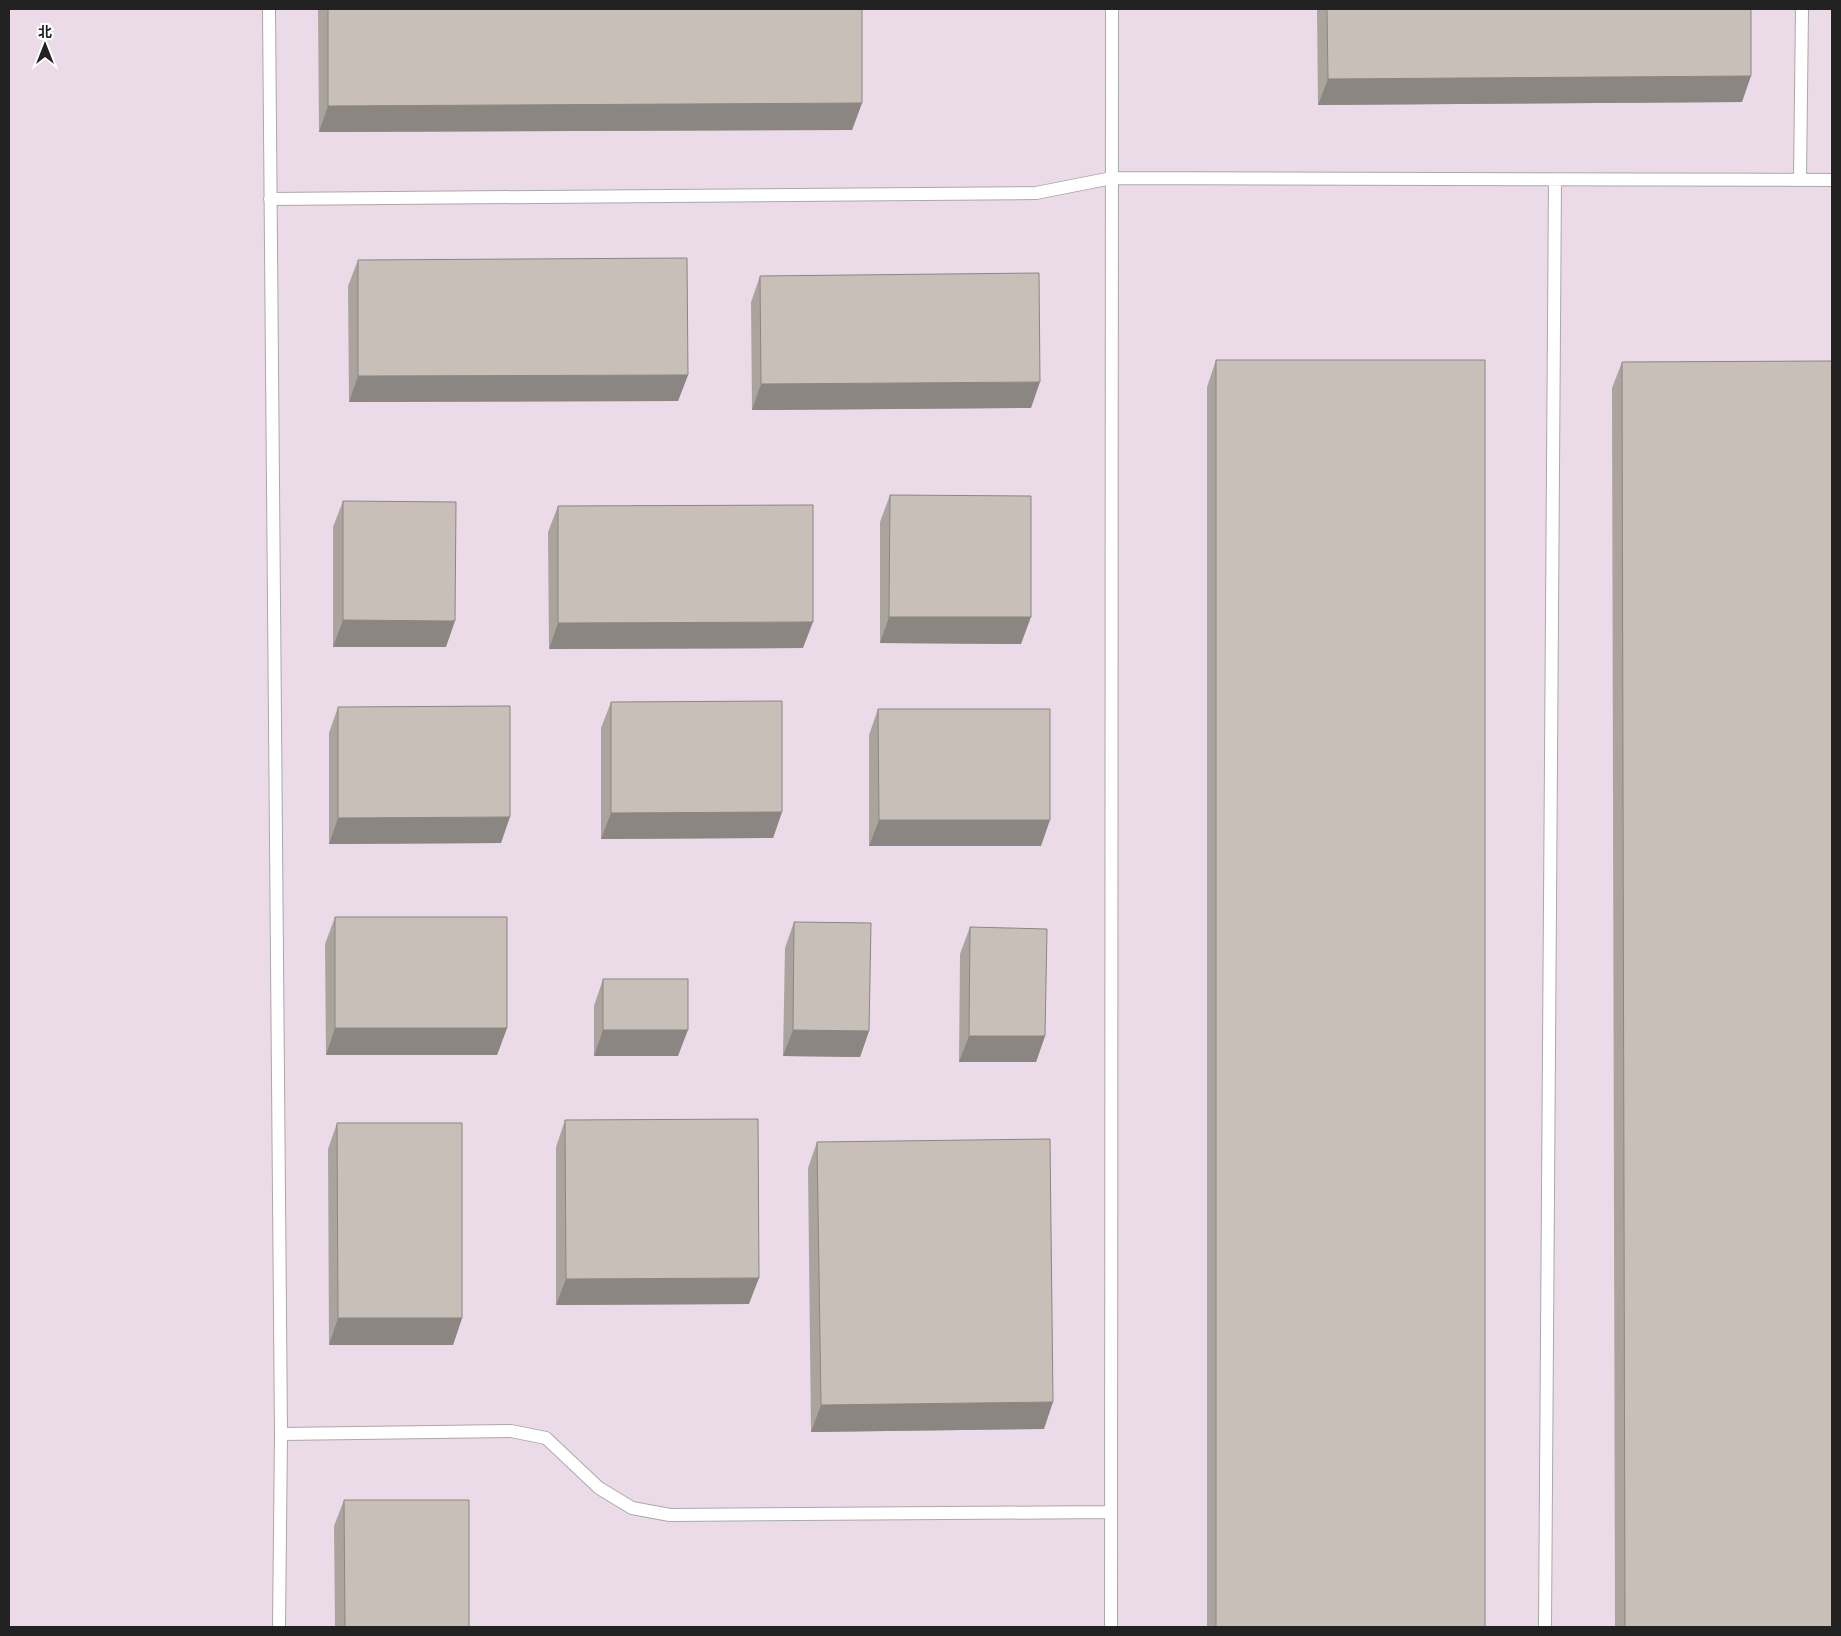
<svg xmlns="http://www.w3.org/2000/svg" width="1841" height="1636" font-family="Overpass,'Noto Sans SC',sans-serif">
<rect width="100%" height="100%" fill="#f2efe9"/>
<!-- industrial -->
<path fill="#ebdbe8" d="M 9,9 L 1832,9 L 1832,1627 L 9,1627 Z"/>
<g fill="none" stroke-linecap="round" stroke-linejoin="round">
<!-- lane casing -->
<g stroke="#a9a9a9" stroke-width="14">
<path id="lane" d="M 269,9 L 281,1434 L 279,1627
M 1800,179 L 1802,9
M 270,199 L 1036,193 L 1112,178 L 1832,180
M 281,1434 L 511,1431 L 546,1438 L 599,1488 L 632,1508 L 670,1515 L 1109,1512
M 1111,1627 L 1112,9
M 1545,1627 L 1555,180"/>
</g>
<!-- lane -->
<use href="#lane" stroke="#fff" stroke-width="12"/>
</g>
<!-- wall -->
<path fill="#aba49e" d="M 318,9 L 862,9 L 862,103 L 852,130 L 319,132 Z
M 1317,9 L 1751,9 L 1742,102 L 1318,105 Z
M 358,260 L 688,375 L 678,401 L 349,402 L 348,286 Z
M 760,276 L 1031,408 L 752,410 L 751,302 Z
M 1216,360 L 1485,1627 L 1207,1627 L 1207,387 Z
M 1622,362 L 1832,1627 L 1615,1627 L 1612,388 Z
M 890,495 L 1021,644 L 880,643 L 880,522 Z
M 343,501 L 446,647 L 333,647 L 333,527 Z
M 558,506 L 803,648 L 549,649 L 548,532 Z
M 611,702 L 782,812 L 773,838 L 601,839 L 601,728 Z
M 338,707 L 501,843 L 329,844 L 329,733 Z
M 878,709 L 1041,846 L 869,846 L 869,735 Z
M 335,917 L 507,1028 L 497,1055 L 326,1055 L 325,944 Z
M 794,922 L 869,1031 L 860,1057 L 783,1056 L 785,948 Z
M 970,927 L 1045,1036 L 1036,1062 L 959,1062 L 960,954 Z
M 603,979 L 678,1056 L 594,1056 L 594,1006 Z
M 565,1120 L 749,1304 L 556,1305 L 556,1147 Z
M 337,1123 L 462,1318 L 453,1345 L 329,1345 L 328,1149 Z
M 817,1142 L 1044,1429 L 811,1432 L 808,1168 Z
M 344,1500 L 469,1627 L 335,1627 L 334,1526 Z"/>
<!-- shaded-wall -->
<path fill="#8b8681" d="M 1751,76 L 1742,102 L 1318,105 L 1328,79 Z
M 862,103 L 852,130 L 319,132 L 328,106 Z
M 688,375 L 678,401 L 349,402 L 358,376 Z
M 1040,382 L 1031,408 L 752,410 L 761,384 Z
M 889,617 L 1031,617 L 1021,644 L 880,643 Z
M 343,620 L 455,621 L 446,647 L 333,647 Z
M 813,622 L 803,648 L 549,649 L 558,623 Z
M 782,812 L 773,838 L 601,839 L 611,813 Z
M 510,817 L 501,843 L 329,844 L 338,818 Z
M 879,820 L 1050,820 L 1041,846 L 869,846 Z
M 335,1028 L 507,1028 L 497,1055 L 326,1055 Z
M 603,1030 L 688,1030 L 678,1056 L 594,1056 Z
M 793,1030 L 869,1031 L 860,1057 L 783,1056 Z
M 969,1036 L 1045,1036 L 1036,1062 L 959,1062 Z
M 759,1278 L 749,1304 L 556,1305 L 566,1279 Z
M 338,1318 L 462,1318 L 453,1345 L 329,1345 Z
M 1053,1402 L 1044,1429 L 811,1432 L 821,1405 Z"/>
<!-- building -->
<path fill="#c7bfb8" stroke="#8b8681" d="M 328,9 L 862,9 L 862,103 L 328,106 Z
M 1327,9 L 1751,9 L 1751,76 L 1328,79 Z
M 687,258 L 688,375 L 358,376 L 358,260 Z
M 1039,273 L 1040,382 L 761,384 L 760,276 Z
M 1216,360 L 1485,360 L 1485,1627 L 1216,1627 Z
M 1832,361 L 1832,1627 L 1625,1627 L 1622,362 Z
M 890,495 L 1031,496 L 1031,617 L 889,617 Z
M 343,501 L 456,502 L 455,621 L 343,620 Z
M 813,505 L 813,622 L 558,623 L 558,506 Z
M 782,701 L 782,812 L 611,813 L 611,702 Z
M 510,706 L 510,817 L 338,818 L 338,707 Z
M 878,709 L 1050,709 L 1050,820 L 879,820 Z
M 335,917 L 507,917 L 507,1028 L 335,1028 Z
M 794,922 L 871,923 L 869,1031 L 793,1030 Z
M 970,927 L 1047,929 L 1045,1036 L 969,1036 Z
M 603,979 L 688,979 L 688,1030 L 603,1030 Z
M 758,1119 L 759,1278 L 566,1279 L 565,1120 Z
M 337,1123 L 462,1123 L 462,1318 L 338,1318 Z
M 1050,1139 L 1053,1402 L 821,1405 L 817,1142 Z
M 344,1500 L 469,1500 L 469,1627 L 345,1627 Z"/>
<!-- border -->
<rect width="1841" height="1636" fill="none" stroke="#222222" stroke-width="20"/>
<!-- north arrow -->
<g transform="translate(45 45)" stroke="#ffffff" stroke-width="4" paint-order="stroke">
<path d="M0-4L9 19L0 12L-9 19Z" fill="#222222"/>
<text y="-8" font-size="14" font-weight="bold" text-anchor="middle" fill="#222222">北</text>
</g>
</svg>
